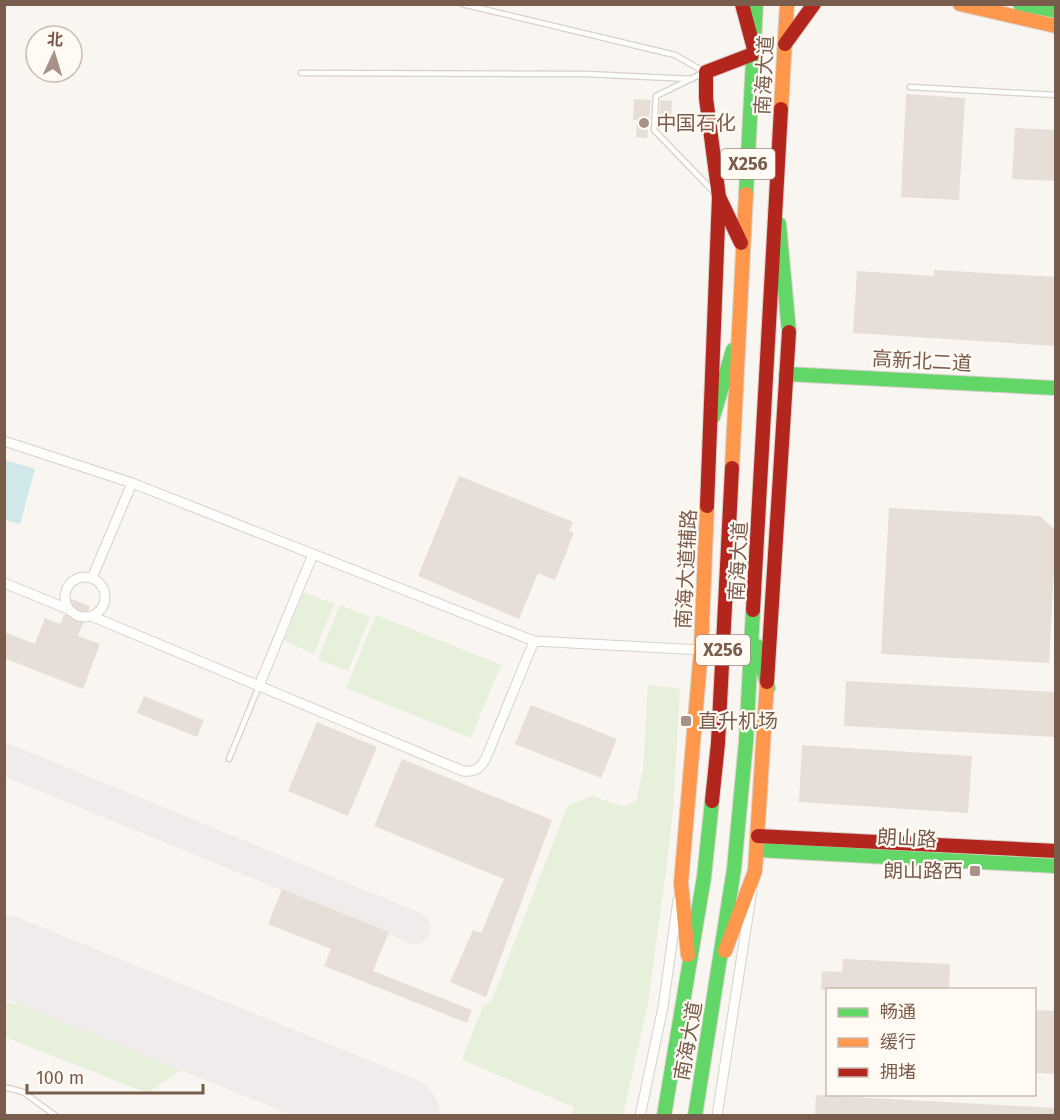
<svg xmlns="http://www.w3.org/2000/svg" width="1060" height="1120" font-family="'Fira Sans','Noto Sans SC',sans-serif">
<rect width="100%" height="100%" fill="#f9f5f0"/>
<!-- green -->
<path fill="#e7f0db" d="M 304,592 L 334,604 L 314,654 L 284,641 Z
M 340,605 L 370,617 L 348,671 L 318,659 Z
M 376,615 L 501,665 L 471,738 L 346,688 Z
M 648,685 L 680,688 L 673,809 L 667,863 L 648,1003 L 623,1115 L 571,1115 L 574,1107 L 462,1060 L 483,1006 L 491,1002 L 568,805 L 593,796 L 624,807 L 636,801 L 643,772 Z
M 30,985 L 205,1055 L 147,1093 L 5,1037 L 5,1001 L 17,1005 Z"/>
<!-- water -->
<path fill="#d0e8ea" d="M 5,460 L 35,469 L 20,524 L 5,520 Z"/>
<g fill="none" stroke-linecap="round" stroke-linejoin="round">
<!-- taxiway -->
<path stroke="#f0ecec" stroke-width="32" d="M 4,759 L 415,928"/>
<!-- runway -->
<path stroke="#f0ecec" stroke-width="80" d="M 4,955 L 400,1116"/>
</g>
<!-- building -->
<path fill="#e6ded7" d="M 906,94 L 965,98 L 959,200 L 901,197 Z
M 634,99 L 651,100 L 647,138 L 636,137 L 637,120 L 633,120 Z
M 660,100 L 672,101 L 671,122 L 659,121 Z
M 1015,128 L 1056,130 L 1056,181 L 1012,179 Z
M 934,270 L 1056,277 L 1056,346 L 853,333 L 857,271 L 934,276 Z
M 459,476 L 573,522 L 569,531 L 574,533 L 555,580 L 538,573 L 519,619 L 418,576 Z
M 889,508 L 1040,516 L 1056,531 L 1049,663 L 881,654 Z
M 71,599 L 90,606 L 78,636 L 100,644 L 83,689 L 4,658 L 4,632 L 35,644 L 45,618 L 60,624 L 64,615 L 73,614 L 75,609 L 69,602 Z
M 846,681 L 1056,692 L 1056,737 L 844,726 Z
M 144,696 L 204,720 L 197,737 L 137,713 Z
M 531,705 L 617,739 L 601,778 L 515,744 Z
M 317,722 L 377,747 L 348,816 L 288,791 Z
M 802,745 L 972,756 L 968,813 L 799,802 Z
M 402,759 L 552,820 L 486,997 L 450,982 L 473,930 L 481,933 L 504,879 L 374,826 Z
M 282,889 L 389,932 L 373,971 L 472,1010 L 467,1023 L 324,966 L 331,949 L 268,924 Z
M 843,959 L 950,964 L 949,990 L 821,990 L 822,971 L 842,972 Z
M 1035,1010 L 1056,1011 L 1056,1074 L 1035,1073 Z
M 816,1095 L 1056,1108 L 1056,1116 L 815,1116 Z"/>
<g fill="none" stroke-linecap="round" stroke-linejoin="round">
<!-- lane casing -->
<g stroke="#d7d1cb" stroke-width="7">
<path id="lane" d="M 462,4 L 675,55 L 703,71
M 301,73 L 586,74 L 692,79
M 703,73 L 656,96 L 654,130 L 715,193
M 910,87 L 1056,95
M 229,759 L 259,686
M 4,1087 L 23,1092 L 56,1116"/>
</g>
<!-- street casing -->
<g stroke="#d7d1cb" stroke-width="11">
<path id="street" d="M 4,441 L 132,483 L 534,641 L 701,650
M65 597a20 20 0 1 1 40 0a20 20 0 1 1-40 0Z
M 92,578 L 132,483
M 4,583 L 68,609
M 91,616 L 463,771 C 475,772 480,769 486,758 L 534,641
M 259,686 L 313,554
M 640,1116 L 663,1007 L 678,900
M 717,1116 L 752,890"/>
</g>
<!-- fast casing -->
<g stroke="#d9d2cb" stroke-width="16">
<path id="fast" d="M 1020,4 L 1056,11
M 746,194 L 756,4
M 779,224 L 789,332
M 786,374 L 1056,388
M 713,417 L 733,350
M 757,646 L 768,688
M 757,850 L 1056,866
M 664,1116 L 704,877 L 712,801
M 695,1116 L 734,869 L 746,742 L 753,610"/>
</g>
<!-- slow casing -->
<g stroke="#d9d2cb" stroke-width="16">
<path id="slow" d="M 960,4 L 1056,26
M 781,109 L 787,4
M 732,468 L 746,194
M 725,951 L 755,871 L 767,682
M 688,955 L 681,883 L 701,650 L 707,506"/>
</g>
<!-- jam casing -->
<g stroke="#d9d2cb" stroke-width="16">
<path id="jam" d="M 742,4 L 754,49
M 785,44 L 814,4
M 719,197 L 741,243
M 707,506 L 719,197 L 706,98 L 706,72 L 753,54
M 753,610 L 781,109
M 767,682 L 789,332
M 712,801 L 718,743 L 732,468
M 758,836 L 1056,851"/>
</g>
<!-- lane -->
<use href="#lane" stroke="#fefefd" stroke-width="4.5"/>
<!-- street -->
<use href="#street" stroke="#fefefd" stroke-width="9"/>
<!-- fast -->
<use href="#fast" stroke="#63d668" stroke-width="14"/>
<!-- slow -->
<use href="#slow" stroke="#ff974d" stroke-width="14"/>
<!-- jam -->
<use href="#jam" stroke="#b3261e" stroke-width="14"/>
</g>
<!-- markers -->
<g fill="#a69286" stroke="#fffaf3" stroke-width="2">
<circle cx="644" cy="123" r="6"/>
<rect x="680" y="715" width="12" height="12" rx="3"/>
<rect x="969" y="865" width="12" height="12" rx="3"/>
</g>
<g text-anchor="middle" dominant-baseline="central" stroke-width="4.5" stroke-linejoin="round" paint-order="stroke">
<!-- shield labels -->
<g fill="#fffaf3" stroke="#a28b7f" stroke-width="1.5">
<rect x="721" y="149" width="54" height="30" rx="4.5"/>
<rect x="696" y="635" width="54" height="30" rx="4.5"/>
</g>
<g font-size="18" font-weight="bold" fill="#7a5c4d">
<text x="748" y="164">X256</text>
<text x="723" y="650">X256</text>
</g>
<!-- street labels -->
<g font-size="20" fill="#7a5c4d" stroke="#fffaf3">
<text transform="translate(764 75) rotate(-87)">南海大道</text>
<text transform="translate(922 361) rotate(3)">高新北二道</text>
<text transform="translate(738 561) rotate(-87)">南海大道</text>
<text transform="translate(686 569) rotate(-87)">南海大道辅路</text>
<text transform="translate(907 838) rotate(3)">朗山路</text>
<text transform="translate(688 1041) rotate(-80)">南海大道</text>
</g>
<!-- poi labels -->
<g font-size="20" fill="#7a5c4d" stroke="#fffaf3" text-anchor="start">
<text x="656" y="123">中国石化</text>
<text x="698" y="721">直升机场</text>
<text x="963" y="871" text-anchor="end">朗山路西</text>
</g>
</g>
<!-- border -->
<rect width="1060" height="1120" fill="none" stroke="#7a5c4d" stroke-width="12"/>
<!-- legend -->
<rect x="826" y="988" width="210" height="108" fill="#fffaf3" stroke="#cabbb1" stroke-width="1.5"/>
<rect x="838" y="1008" width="30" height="9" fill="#63d668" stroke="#cabbb1" stroke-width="1.5"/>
<text x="880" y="1018" font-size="18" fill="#7a5c4d">畅通</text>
<rect x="838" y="1038" width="30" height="9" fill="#ff974d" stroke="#cabbb1" stroke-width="1.5"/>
<text x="880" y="1048" font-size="18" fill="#7a5c4d">缓行</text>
<rect x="838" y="1068" width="30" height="9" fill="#b3261e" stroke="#cabbb1" stroke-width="1.5"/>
<text x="880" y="1078" font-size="18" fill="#7a5c4d">拥堵</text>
<!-- north arrow -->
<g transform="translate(54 54) rotate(4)"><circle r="28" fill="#fffaf3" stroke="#cabbb1" stroke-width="1.5"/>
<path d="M0-4.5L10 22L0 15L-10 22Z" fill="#a69286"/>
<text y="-9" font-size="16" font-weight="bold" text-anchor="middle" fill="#7a5c4d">北</text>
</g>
<!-- scale -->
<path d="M27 1084v9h176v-9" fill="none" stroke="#7a5c4d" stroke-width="3"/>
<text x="36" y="1084" font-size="18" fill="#7a5c4d" stroke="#fffaf3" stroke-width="4.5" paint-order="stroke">100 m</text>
</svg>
